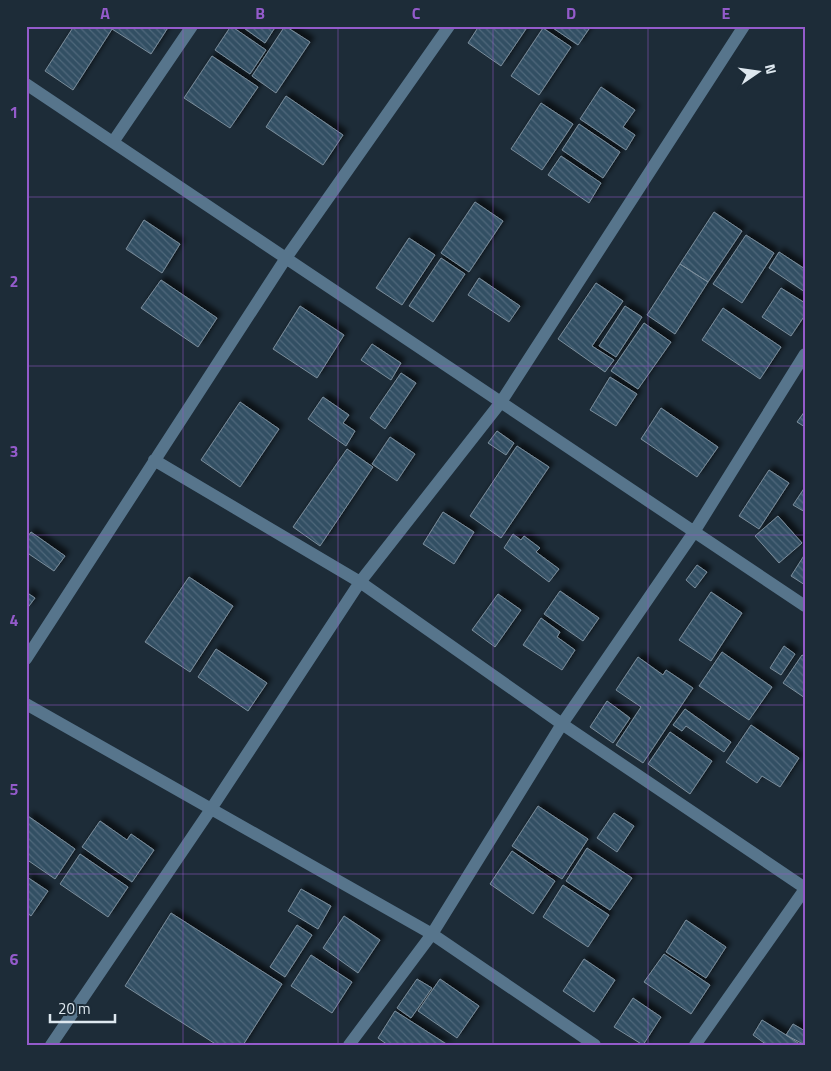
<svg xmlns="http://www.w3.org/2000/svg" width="831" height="1071" font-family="'Titillium Web',sans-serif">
<defs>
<pattern id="building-back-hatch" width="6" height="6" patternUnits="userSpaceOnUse" patternTransform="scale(1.25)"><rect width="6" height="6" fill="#324f64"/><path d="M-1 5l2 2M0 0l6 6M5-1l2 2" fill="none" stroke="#4f687a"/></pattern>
<filter id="shadow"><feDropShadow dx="4.5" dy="-4.5" stdDeviation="2.5" flood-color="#0009"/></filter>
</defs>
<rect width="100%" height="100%" fill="#1d2c38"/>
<!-- building -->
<path fill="url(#building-back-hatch)" stroke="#7b8d9b" filter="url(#shadow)" d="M 74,26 L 114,26 L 73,90 L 45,71 Z
M 114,26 L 169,26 L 151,54 L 112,29 Z
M 231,26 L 266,50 L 250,74 L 215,50 Z
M 241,26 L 276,26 L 265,43 Z
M 285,26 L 310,42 L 276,93 L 252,76 Z
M 479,26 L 528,26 L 501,66 L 468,43 Z
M 550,26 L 591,26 L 578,45 Z
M 543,28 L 571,47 L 539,95 L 511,76 Z
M 212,56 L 258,87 L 230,128 L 184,98 Z
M 601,87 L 635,110 L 623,127 L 635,135 L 626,150 L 580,119 Z
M 286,96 L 343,135 L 323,165 L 266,127 Z
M 541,103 L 573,124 L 542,170 L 511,149 Z
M 579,124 L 620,152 L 603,178 L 562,150 Z
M 561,156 L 601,183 L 589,203 L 548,175 Z
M 475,202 L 503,221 L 469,272 L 441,253 Z
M 714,212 L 742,231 L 708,282 L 680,264 Z
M 144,220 L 180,244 L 162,273 L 126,249 Z
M 746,235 L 774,253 L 742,303 L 713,284 Z
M 409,238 L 435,255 L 402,305 L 376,288 Z
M 779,252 L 805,269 L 805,292 L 769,268 Z
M 441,258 L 465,274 L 433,322 L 409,306 Z
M 680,264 L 708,282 L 675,334 L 647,315 Z
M 479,278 L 520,306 L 509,322 L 468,295 Z
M 161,280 L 217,318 L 198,347 L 141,308 Z
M 596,283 L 623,301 L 592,346 L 614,360 L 605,372 L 558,339 Z
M 781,288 L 805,303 L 805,315 L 791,336 L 762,317 Z
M 300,306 L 344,335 L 317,378 L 273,349 Z
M 625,306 L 642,317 L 616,357 L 599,346 Z
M 723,308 L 781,347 L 760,379 L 702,340 Z
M 644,323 L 671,342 L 638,389 L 611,371 Z
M 372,344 L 401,363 L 391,380 L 361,360 Z
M 401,373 L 416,383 L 385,429 L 370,418 Z
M 610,377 L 637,394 L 616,426 L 590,410 Z
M 323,397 L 349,415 L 343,423 L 355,431 L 346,446 L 308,419 Z
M 240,402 L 279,429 L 240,487 L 201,460 Z
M 661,408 L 718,447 L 697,477 L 641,439 Z
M 805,411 L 805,427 L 797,422 Z
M 497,431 L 514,443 L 506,455 L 488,443 Z
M 390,437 L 415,454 L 397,481 L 372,464 Z
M 517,446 L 549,467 L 501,538 L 470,516 Z
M 347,449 L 373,467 L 320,546 L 293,527 Z
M 769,470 L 789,483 L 759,529 L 739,516 Z
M 805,487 L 805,512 L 793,505 Z
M 443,512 L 474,532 L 454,564 L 423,544 Z
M 778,516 L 802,543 L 779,563 L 755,536 Z
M 31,532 L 65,556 L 54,571 L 26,552 L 26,539 Z
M 513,534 L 521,540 L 524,536 L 540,548 L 536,552 L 559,569 L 549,582 L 504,548 Z
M 805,554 L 805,585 L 791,576 Z
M 697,565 L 707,572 L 695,588 L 686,580 Z
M 189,577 L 233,606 L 190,672 L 145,642 Z
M 560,591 L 599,618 L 583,641 L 544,614 Z
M 26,592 L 35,598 L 26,610 Z
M 711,592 L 742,613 L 711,661 L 679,640 Z
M 498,594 L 521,610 L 495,647 L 472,630 Z
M 541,618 L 560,632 L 557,637 L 575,650 L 562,670 L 523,645 Z
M 784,646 L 795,654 L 781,675 L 770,668 Z
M 216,649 L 267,683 L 248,711 L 198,677 Z
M 722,652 L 772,687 L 749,720 L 699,686 Z
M 802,655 L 805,657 L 805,698 L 783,683 Z
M 638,657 L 663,675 L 666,670 L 693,688 L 643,763 L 616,745 L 641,707 L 616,690 Z
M 607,701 L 630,718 L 613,743 L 590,727 Z
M 685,709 L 731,742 L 724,752 L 686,726 L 682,731 L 673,725 Z
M 751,725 L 799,758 L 780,787 L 762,776 L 757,783 L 726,762 Z
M 670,732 L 712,761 L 690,794 L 648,764 Z
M 538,806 L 588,839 L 562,879 L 512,846 Z
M 614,813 L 634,826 L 617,852 L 597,838 Z
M 28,816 L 75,849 L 55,879 L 26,859 Z
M 100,821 L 127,840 L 131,834 L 154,850 L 132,882 L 82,847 Z
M 587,848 L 632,878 L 610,910 L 566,881 Z
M 512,851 L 555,881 L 533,914 L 490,884 Z
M 80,854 L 128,887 L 108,917 L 60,884 Z
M 27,877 L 48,891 L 31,916 L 26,912 Z
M 563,885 L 609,915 L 588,947 L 543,917 Z
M 301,889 L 331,906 L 318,929 L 288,911 Z
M 171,913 L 282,984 L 243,1045 L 217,1045 L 125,986 Z
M 344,916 L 380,940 L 358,973 L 323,948 Z
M 686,920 L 726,947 L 706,978 L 666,952 Z
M 297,925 L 312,935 L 285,977 L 270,967 Z
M 664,954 L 710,985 L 691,1014 L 644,982 Z
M 311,955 L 352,982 L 332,1013 L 291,986 Z
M 584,959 L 615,980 L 594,1012 L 563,991 Z
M 417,979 L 432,988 L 411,1018 L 397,1008 Z
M 440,979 L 479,1006 L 457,1038 L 418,1011 Z
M 633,998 L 661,1017 L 643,1045 L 614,1027 Z
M 395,1011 L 448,1045 L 388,1045 L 378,1038 Z
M 762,1020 L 786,1035 L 801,1045 L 767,1045 L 753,1035 Z
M 793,1024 L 805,1031 L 805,1045 L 786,1035 Z"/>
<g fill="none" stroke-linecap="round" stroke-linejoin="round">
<!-- minor -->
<path stroke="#57758c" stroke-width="12" d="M 26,84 L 805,606
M 113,142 L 192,26
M 154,460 L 360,582 L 562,724 L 805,888
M 26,659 L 286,258 L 449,26
M 26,704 L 432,934 L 595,1045
M 51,1045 L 211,809 L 360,582 L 501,402 L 744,26
M 349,1045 L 432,934 L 562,724 L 694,532 L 805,354
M 695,1045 L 805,889"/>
</g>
<!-- grid -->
<path fill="none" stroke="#945bcb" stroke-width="1" stroke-opacity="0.55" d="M 183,26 L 183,1045M 338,26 L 338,1045M 493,26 L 493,1045M 648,26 L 648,1045M 26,197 L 805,197M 26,366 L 805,366M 26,535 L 805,535M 26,705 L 805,705M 26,874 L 805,874"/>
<!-- border -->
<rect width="831" height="1071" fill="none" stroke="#1d2c38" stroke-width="55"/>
<!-- north arrow -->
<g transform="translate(758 72) rotate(77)" stroke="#1d2c38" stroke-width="4" paint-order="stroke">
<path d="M0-4L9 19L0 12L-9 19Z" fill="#dee8ef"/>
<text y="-8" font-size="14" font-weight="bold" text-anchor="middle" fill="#dee8ef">N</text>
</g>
<!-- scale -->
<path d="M50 1014v8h65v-8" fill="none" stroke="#dee8ef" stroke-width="2.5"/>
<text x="58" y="1014" font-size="15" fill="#dee8ef" stroke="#1d2c38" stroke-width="4" paint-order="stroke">20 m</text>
<rect x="28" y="28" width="776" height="1016" fill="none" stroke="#945bcb" stroke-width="2"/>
<g font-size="16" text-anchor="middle" font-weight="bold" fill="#945bcb">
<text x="105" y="19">A</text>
<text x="260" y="19">B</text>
<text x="416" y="19">C</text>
<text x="571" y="19">D</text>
<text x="726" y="19">E</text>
<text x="14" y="118">1</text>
<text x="14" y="287">2</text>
<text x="14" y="457">3</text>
<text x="14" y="626">4</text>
<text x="14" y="795">5</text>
<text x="14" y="965">6</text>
</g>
</svg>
